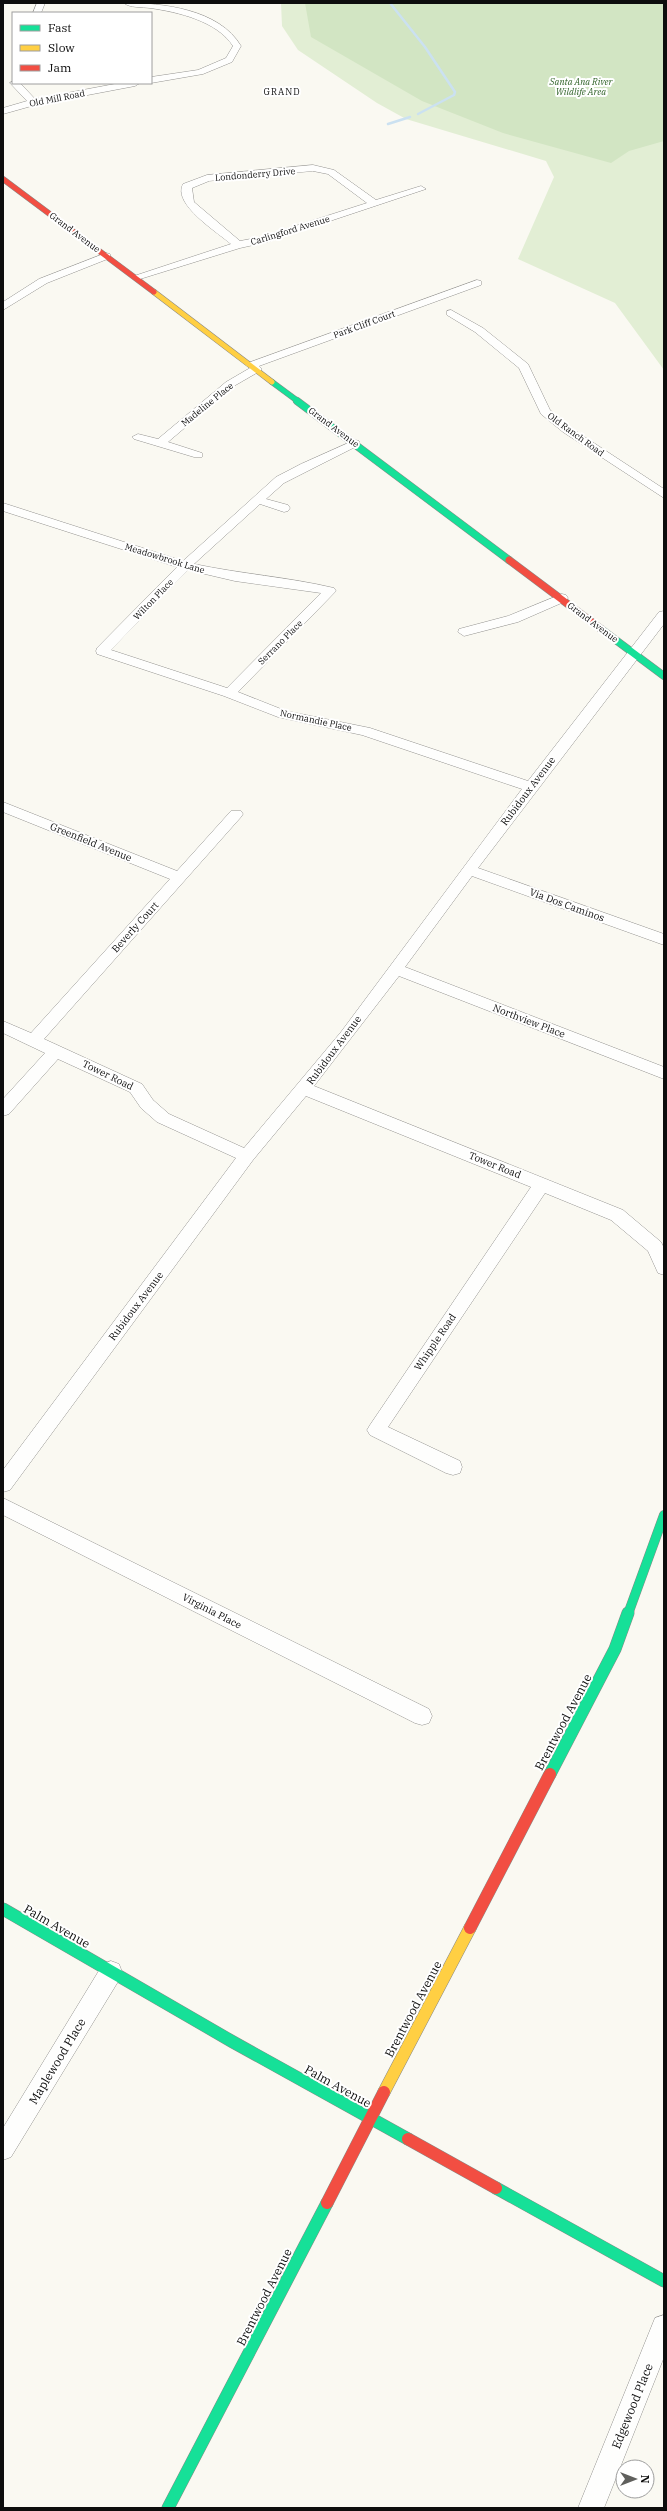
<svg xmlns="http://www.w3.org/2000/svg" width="667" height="2511" font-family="'IBM Plex Serif',serif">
<rect width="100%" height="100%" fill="#faf9f2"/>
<!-- green -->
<path fill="#e2eed4" d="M 281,3 L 664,3 L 664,370 L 615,303 L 518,259 L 554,177 L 546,161 L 406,119 L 377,103 L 298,50 L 282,26 Z"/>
<!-- forest -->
<path fill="#d2e5c3" d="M 305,3 L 664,3 L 664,141 L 629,151 L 611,163 L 503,133 L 422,101 L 311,37 Z"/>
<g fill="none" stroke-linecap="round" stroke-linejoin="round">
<!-- stream -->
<path stroke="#cbe1f1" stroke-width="2.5" d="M 390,3 L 425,47 L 455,92 L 454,95 L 418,114
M 388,124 L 410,117"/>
<!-- street casing -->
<g stroke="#949390" stroke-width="1">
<path id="street" d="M 37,3 L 45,3 L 41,13 L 33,13 Z
M 124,3 C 163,3 219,9 241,46 L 232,62 L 203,74 L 151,83 L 151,77 L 198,70 L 226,58 L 233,46 C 217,21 178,12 150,8 C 143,7 129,8 124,3 Z
M 13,81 L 13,83 L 20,83 L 35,99 L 120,83 L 140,83 L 135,86 L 35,105 L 3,114 L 3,108 L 27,101 L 10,83 Z
M 313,165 L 334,170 L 376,200 L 421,186 L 426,189 L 267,242 L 240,248 L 140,279 L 136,280 L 131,277 L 231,244 C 217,232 172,204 183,184 L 207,175 ZM 313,171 L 328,174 L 367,203 L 261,237 L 240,241 L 194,202 L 192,188 L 209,181 Z
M 106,253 L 110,254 L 110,258 L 47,283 L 3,310 L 3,302 L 39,279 Z
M 477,280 L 481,281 L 481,285 L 259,366 L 262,369 L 260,371 L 234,386 L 168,442 L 202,453 L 202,457 L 194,457 L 134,439 L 132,437 L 138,434 L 158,439 L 226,382 L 250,368 L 246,365 L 248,363 Z
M 451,310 L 483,328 L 528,364 L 550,410 L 571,428 L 664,489 L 664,498 L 563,432 L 541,414 L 519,368 L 475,332 L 447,315 L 447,311 Z
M 355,440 L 359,441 L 359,445 L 284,483 L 266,499 L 288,505 L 290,508 L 288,511 L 284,512 L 260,504 L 194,564 C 241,574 288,577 334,588 L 336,591 L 238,692 L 286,711 L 370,728 L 528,781 L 659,612 L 664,611 L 664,624 L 478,868 L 664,934 L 664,945 L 472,876 L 405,967 L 664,1067 L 664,1079 L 399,976 L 314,1086 L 623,1210 L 661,1242 L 664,1248 L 664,1275 L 658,1273 L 648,1251 L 611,1220 L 545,1193 L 388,1427 L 460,1461 L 462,1467 L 460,1473 L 453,1475 L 446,1473 L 370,1435 L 367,1430 L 370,1425 L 531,1187 L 306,1096 L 253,1160 L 10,1490 L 3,1492 L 3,1470 L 236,1158 L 157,1122 L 141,1108 L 130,1092 L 58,1059 L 9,1114 L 3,1116 L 3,1099 L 45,1053 L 3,1033 L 3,1021 L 31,1033 L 170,879 L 3,812 L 3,802 L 177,871 L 231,811 L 241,811 L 243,814 L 241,817 L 44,1039 L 142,1084 L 153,1100 L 169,1114 L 244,1148 L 341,1032 L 522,789 L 362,735 L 278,717 L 224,696 L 97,654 L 96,651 L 97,648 L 177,567 L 3,511 L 3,503 L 183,561 L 276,477 L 301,464 ZM 188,570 L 235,581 L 321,593 L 227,688 L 111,650 Z
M 562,594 L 566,595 L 568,598 L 566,601 L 518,622 L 464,636 L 458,632 L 459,629 L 508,616 Z
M 3,1498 L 429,1709 L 432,1716 L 429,1723 L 422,1725 L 415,1723 L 3,1515 Z
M 111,1961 L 119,1964 L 122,1972 L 119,1980 L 11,2157 L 3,2160 L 3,2128 L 103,1964 Z
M 664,2315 L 664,2357 L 604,2508 L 578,2508 L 655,2318 Z"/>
</g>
<!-- fast-far3 casing -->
<g stroke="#8a8a87" stroke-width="6">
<path id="fast-far3" d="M 272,382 L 299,402"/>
</g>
<!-- fast-far2 casing -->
<g stroke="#8a8a87" stroke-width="8">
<path id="fast-far2" d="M 297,401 L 509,560
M 601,629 L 664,676"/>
</g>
<!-- fast-far1 casing -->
<g stroke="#8a8a87" stroke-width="10">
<path id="fast-far1" d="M 628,1614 L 664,1515"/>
</g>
<!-- fast casing -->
<g stroke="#8a8a87" stroke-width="13">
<path id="fast" d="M 550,1774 L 615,1649 L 628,1613
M 3,1909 L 233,2042 L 408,2139
M 496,2188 L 664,2281
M 168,2508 L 327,2203"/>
</g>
<!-- slow-far1 casing -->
<g stroke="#8a8a87" stroke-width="6">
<path id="slow-far1" d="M 154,292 L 272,382"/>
</g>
<!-- slow casing -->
<g stroke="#8a8a87" stroke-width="13">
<path id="slow" d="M 384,2092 L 470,1928"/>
</g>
<!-- jam-far2 casing -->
<g stroke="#8a8a87" stroke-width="6">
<path id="jam-far2" d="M 3,179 L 154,292"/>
</g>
<!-- jam-far1 casing -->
<g stroke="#8a8a87" stroke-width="8">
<path id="jam-far1" d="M 509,560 L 601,629"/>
</g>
<!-- jam casing -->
<g stroke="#8a8a87" stroke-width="13">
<path id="jam" d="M 470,1928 L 550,1774
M 408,2139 L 496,2188
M 327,2203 L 384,2092"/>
</g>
<!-- street -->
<use href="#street" fill="#fefefd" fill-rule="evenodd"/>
<!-- fast-far3 -->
<use href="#fast-far3" stroke="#16e098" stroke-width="5"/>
<!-- fast-far2 -->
<use href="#fast-far2" stroke="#16e098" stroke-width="7"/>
<!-- fast-far1 -->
<use href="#fast-far1" stroke="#16e098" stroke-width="9"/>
<!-- fast -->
<use href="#fast" stroke="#16e098" stroke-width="12"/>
<!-- slow-far1 -->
<use href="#slow-far1" stroke="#ffcf43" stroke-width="5"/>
<!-- slow -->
<use href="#slow" stroke="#ffcf43" stroke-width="12"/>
<!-- jam-far2 -->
<use href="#jam-far2" stroke="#f24e42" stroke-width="5"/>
<!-- jam-far1 -->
<use href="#jam-far1" stroke="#f24e42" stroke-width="7"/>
<!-- jam -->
<use href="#jam" stroke="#f24e42" stroke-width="12"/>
</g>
<g text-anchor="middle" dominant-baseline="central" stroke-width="4" stroke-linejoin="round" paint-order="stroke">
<!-- far-park labels -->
<g font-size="9" font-style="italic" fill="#2b5f23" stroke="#fff">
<text x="581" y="81">Santa Ana River<tspan x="581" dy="10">Wildlife Area</tspan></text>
</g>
<!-- far-neighbourhood labels -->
<g font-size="9" letter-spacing="1" fill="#0d0d0d" stroke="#fff">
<text x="282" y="91">GRAND</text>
</g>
<!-- far-street labels -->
<g font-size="9" fill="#0d0d0d" stroke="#fff">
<text transform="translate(57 98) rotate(-11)">Old Mill Road</text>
<text transform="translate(255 174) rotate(-5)">Londonderry Drive</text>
<text transform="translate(290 230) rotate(-17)">Carlingford Avenue</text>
<text transform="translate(75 232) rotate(37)">Grand Avenue</text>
<text transform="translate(364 324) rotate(-20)">Park Cliff Court</text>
<text transform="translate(207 404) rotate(-39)">Madeline Place</text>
<text transform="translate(334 427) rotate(37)">Grand Avenue</text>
<text transform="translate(576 434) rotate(36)">Old Ranch Road</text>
<text transform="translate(165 558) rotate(17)">Meadowbrook Lane</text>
<text transform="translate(153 599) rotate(-46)">Wilton Place</text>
<text transform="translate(593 622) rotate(37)">Grand Avenue</text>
<text transform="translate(280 642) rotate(-45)">Serrano Place</text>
<text transform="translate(316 720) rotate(12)">Normandie Place</text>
</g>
<!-- street labels -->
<g font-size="10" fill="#0d0d0d" stroke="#fff">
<text transform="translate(528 791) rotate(-53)">Rubidoux Avenue</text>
<text transform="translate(91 842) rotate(22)">Greenfield Avenue</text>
<text transform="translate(567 905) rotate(20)">Via Dos Caminos</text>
<text transform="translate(135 927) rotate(-48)">Beverly Court</text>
<text transform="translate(529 1021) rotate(21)">Northview Place</text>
<text transform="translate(334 1050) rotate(-53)">Rubidoux Avenue</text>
<text transform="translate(108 1075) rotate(26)">Tower Road</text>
<text transform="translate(495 1165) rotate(22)">Tower Road</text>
<text transform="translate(136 1306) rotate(-53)">Rubidoux Avenue</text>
<text transform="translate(435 1342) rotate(-56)">Whipple Road</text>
<text transform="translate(212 1611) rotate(27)">Virginia Place</text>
</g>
<!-- near-street labels -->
<g font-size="12" fill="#0d0d0d" stroke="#fff">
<text transform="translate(563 1722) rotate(-62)">Brentwood Avenue</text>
<text transform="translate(57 1926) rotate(30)">Palm Avenue</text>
<text transform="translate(413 2009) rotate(-62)">Brentwood Avenue</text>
<text transform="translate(57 2061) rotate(-59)">Maplewood Place</text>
<text transform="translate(338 2086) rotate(29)">Palm Avenue</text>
<text transform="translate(264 2297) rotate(-63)">Brentwood Avenue</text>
<text transform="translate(632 2406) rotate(-68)">Edgewood Place</text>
</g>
</g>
<!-- border -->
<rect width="667" height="2511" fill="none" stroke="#0d0d0d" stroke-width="8"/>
<!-- legend -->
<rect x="12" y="12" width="140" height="72" fill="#ffffff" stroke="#9e9e9e"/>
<rect x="20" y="25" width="20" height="6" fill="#16e098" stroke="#9e9e9e"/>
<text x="48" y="32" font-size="12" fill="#0d0d0d">Fast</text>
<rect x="20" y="45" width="20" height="6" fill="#ffcf43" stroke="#9e9e9e"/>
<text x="48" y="52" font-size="12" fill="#0d0d0d">Slow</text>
<rect x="20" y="65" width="20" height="6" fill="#f24e42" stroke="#9e9e9e"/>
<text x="48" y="72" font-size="12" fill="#0d0d0d">Jam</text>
<!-- north arrow -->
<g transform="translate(635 2479) rotate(90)"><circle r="19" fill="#ffffff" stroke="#9e9e9e"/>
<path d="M0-3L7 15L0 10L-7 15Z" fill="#60605d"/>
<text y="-6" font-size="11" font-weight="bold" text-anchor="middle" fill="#0d0d0d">N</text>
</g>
</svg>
